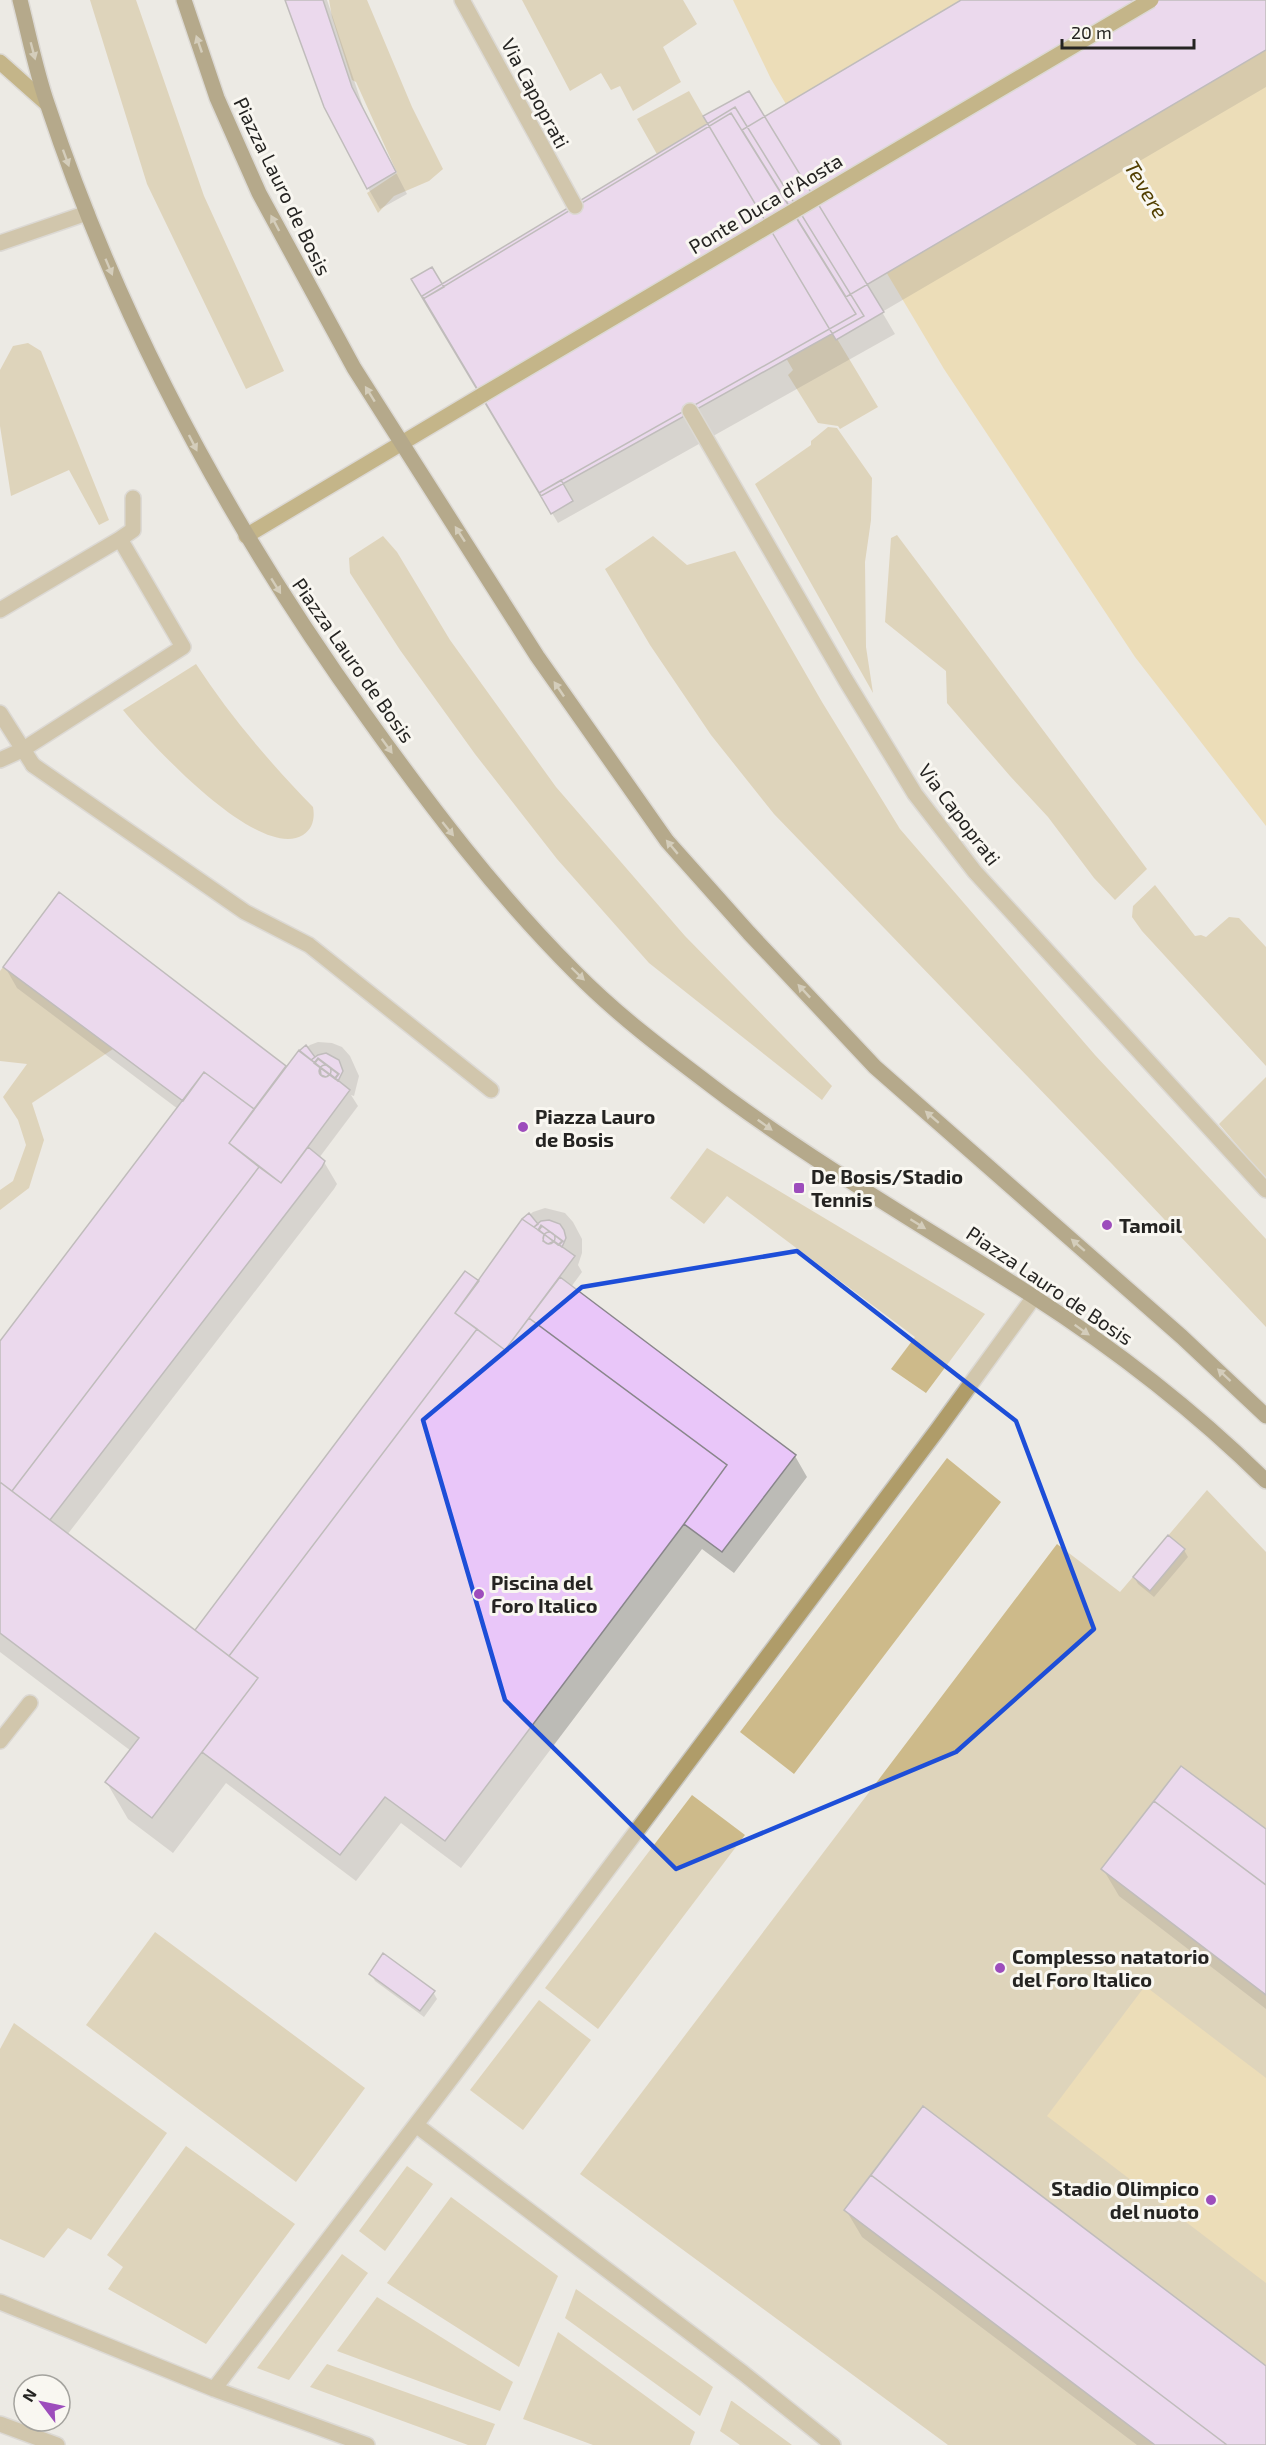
<svg xmlns="http://www.w3.org/2000/svg" width="1266" height="2445" font-family="'Exo 2',sans-serif">
<rect width="100%" height="100%" fill="#eceae4"/>
<!-- green -->
<path fill="#cdba8a" d="M 90,0 L 136,0 L 204,196 L 284,371 L 246,389 L 147,184 Z
M 329,0 L 367,0 L 412,107 L 443,169 L 429,181 L 394,196 L 378,213 L 367,193 L 397,173 L 356,82 L 352,80 L 332,17 Z
M 522,0 L 683,0 L 697,24 L 663,47 L 681,82 L 633,111 L 620,86 L 611,90 L 601,73 L 570,91 Z
M 689,91 L 709,126 L 658,156 L 637,119 Z
M 833,332 L 878,407 L 840,429 L 838,426 L 818,423 L 788,375 L 793,370 L 786,358 Z
M 28,343 L 41,351 L 109,520 L 99,525 L 69,470 L 11,496 L 0,426 L 0,370 L 13,346 Z
M 828,427 L 837,428 L 872,478 L 871,520 L 865,562 L 866,647 L 873,693 L 755,484 L 811,445 L 811,441 Z
M 897,535 L 1147,869 L 1115,900 L 1094,878 L 1048,817 L 1010,776 L 947,703 L 946,671 L 885,622 L 891,538 Z
M 383,536 L 397,552 L 450,640 L 556,787 L 685,936 L 832,1086 L 822,1100 L 649,963 L 557,859 L 475,754 L 400,650 L 350,573 L 349,558 Z
M 653,536 L 687,565 L 735,551 L 822,702 L 900,829 L 1095,1055 L 1266,1239 L 1266,1327 L 1112,1164 L 774,814 L 711,735 L 650,645 L 605,569 Z
M 196,664 C 230,716 270,763 313,807 C 315,818 313,829 303,835 C 258,862 148,741 123,710 Z
M 1155,885 L 1195,936 L 1201,935 L 1206,937 L 1229,917 L 1239,918 L 1266,947 L 1266,1066 L 1142,931 L 1132,917 L 1133,906 Z
M 3,967 L 113,1049 L 32,1103 L 44,1140 L 29,1188 L 0,1210 L 0,1190 L 13,1181 L 26,1145 L 18,1120 L 3,1097 L 27,1064 L 0,1061 L 0,971 Z
M 1266,1077 L 1266,1179 L 1219,1124 Z
M 707,1148 L 985,1314 L 926,1393 L 891,1369 L 915,1337 L 727,1196 L 704,1224 L 670,1198 Z
M 947,1458 L 1001,1502 L 794,1774 L 740,1732 Z
M 1207,1490 L 1266,1552 L 1266,2445 L 948,2445 L 580,2174 L 1057,1544 L 1120,1592 Z
M 692,1795 L 745,1835 L 598,2029 L 545,1988 Z
M 155,1932 L 365,2088 L 296,2182 L 86,2025 Z
M 539,2000 L 591,2040 L 523,2130 L 470,2090 Z
M 14,2023 L 167,2133 L 91,2240 L 68,2228 L 44,2258 L 0,2239 L 0,2049 Z
M 186,2146 L 295,2224 L 206,2344 L 108,2289 L 123,2267 L 107,2255 Z
M 407,2166 L 433,2184 L 385,2251 L 359,2231 Z
M 451,2197 L 558,2276 L 519,2367 L 387,2283 Z
M 342,2254 L 368,2273 L 289,2380 L 257,2368 Z
M 576,2289 L 713,2387 L 700,2416 L 565,2318 Z
M 377,2297 L 513,2382 L 500,2411 L 337,2351 Z
M 558,2332 L 695,2432 L 690,2445 L 593,2445 L 523,2419 Z
M 327,2364 L 495,2424 L 486,2445 L 468,2445 L 310,2387 Z
M 731,2401 L 732,2401 L 792,2445 L 740,2445 L 720,2431 Z"/>
<!-- water -->
<path fill="#ebce84" d="M 733,0 L 1266,0 L 1266,826 L 1135,657 L 944,369 L 771,79 Z
M 1145,1986 L 1266,2078 L 1266,2283 L 1047,2116 Z"/>
<!-- shadow -->
<path fill="#0003" d="M 287,0 L 327,0 L 364,110 L 407,194 L 380,209 L 368,188 Z
M 964,0 L 1266,0 L 1266,87 L 882,312 L 895,334 L 558,523 L 413,280 L 441,286 L 764,119 Z
M 59,894 L 286,1069 L 299,1053 L 310,1045 L 318,1042 L 332,1043 L 342,1047 L 350,1056 L 359,1076 L 354,1096 L 351,1095 L 358,1106 L 319,1158 L 324,1162 L 337,1184 L 334,1189 L 67,1535 L 200,1635 L 197,1630 L 478,1282 L 523,1220 L 533,1212 L 545,1208 L 565,1213 L 573,1222 L 582,1239 L 582,1253 L 578,1265 L 582,1272 L 571,1287 L 795,1456 L 807,1477 L 734,1573 L 702,1549 L 461,1868 L 401,1823 L 356,1881 L 226,1783 L 173,1853 L 128,1819 L 107,1783 L 131,1751 L 0,1652 L 0,1346 L 178,1109 L 17,988 L 5,967 Z
M 1184,1550 L 1188,1557 L 1154,1597 L 1138,1584 L 1134,1577 Z
M 1266,1832 L 1266,2009 L 1119,1896 L 1103,1869 Z
M 371,1974 L 433,1992 L 437,1999 L 424,2017 L 375,1981 Z
M 846,2210 L 1266,2368 L 1266,2445 L 1137,2445 L 862,2237 Z"/>
<!-- building -->
<path fill="#e9c6f9" stroke="#89868b" stroke-width="1.5" d="M 285,0 L 323,0 L 352,87 L 396,172 L 367,189 L 324,107 Z
M 961,0 L 1266,0 L 1266,50 L 846,297 L 742,130 Z
M 749,91 L 884,312 L 836,340 L 703,116 Z
M 735,107 L 864,316 L 541,496 L 422,296 Z
M 731,113 L 856,314 L 539,493 L 423,299 Z
M 432,267 L 444,287 L 423,299 L 411,279 Z
M 561,480 L 573,501 L 551,514 L 539,493 Z
M 59,892 L 286,1066 L 254,1109 L 204,1072 L 183,1101 L 3,967 Z
M 306,1045 L 315,1057 L 311,1060 L 299,1051 Z
M 299,1050 L 320,1067 L 321,1075 L 326,1077 L 330,1074 L 350,1090 L 281,1183 L 229,1143 Z
M 326,1053 L 339,1060 L 343,1071 L 338,1081 L 311,1060 L 318,1055 Z
M 318,1058 L 339,1074 L 335,1079 L 314,1063 Z
M 318,1059 L 338,1074 L 335,1078 L 315,1063 Z
M319 1071a6 6 0 1 1 12 0a6 6 0 1 1-12 0Z
M 204,1072 L 254,1109 L 229,1143 L 259,1167 L 12,1491 L 0,1482 L 0,1341 Z
M 308,1147 L 325,1161 L 322,1167 L 50,1520 L 12,1491 L 259,1167 L 281,1183 Z
M 529,1213 L 538,1224 L 534,1227 L 522,1219 Z
M 522,1219 L 544,1234 L 543,1241 L 548,1244 L 554,1241 L 575,1256 L 505,1350 L 455,1313 Z
M 549,1220 L 560,1224 L 564,1230 L 566,1238 L 562,1247 L 534,1227 L 541,1221 Z
M 541,1225 L 563,1241 L 559,1245 L 538,1230 Z
M 542,1226 L 562,1241 L 558,1245 L 539,1230 Z
M543 1238a6 6 0 1 1 12 0a6 6 0 1 1-12 0Z
M 465,1271 L 479,1281 L 455,1313 L 477,1329 L 229,1656 L 195,1630 Z
M 560,1277 L 796,1455 L 722,1552 L 684,1524 L 727,1465 L 529,1318 Z
M 529,1318 L 727,1465 L 684,1524 L 445,1841 L 385,1797 L 340,1855 L 202,1752 L 258,1678 L 229,1656 L 477,1329 L 505,1350 Z
M 0,1482 L 258,1678 L 152,1818 L 105,1782 L 139,1738 L 0,1633 Z
M 1168,1535 L 1185,1549 L 1150,1591 L 1133,1577 Z
M 1181,1766 L 1266,1829 L 1266,1995 L 1101,1869 Z
M 1181,1766 L 1266,1829 L 1266,1885 L 1154,1801 Z
M 1154,1801 L 1266,1885 L 1266,1995 L 1101,1869 Z
M 383,1953 L 435,1991 L 420,2011 L 369,1974 Z
M 923,2106 L 1266,2366 L 1266,2445 L 1155,2445 L 844,2210 Z
M 923,2106 L 1266,2366 L 1266,2445 L 1227,2445 L 871,2175 Z
M 871,2175 L 1157,2392 L 1227,2445 L 1155,2445 L 844,2210 Z"/>
<g fill="none" stroke-linecap="round" stroke-linejoin="round">
<!-- lane casing -->
<g stroke="#c8c6c1" stroke-width="18">
<path id="lane" d="M 462,0 L 575,206
M 0,243 L 87,213
M 690,411 L 845,679 L 915,794 L 975,872 L 1266,1190
M 33,765 L 245,912 L 309,945 L 491,1090
M 0,1741 L 30,1703
M 416,2125 L 743,2373 L 833,2445
M 0,2302 L 214,2389 L 367,2445
M 214,2389 L 453,2076 L 938,1429 L 1034,1297
M 0,2424 L 57,2445"/>
</g>
<!-- street casing -->
<g stroke="#c8c6c1" stroke-width="18">
<path id="street" d="M 120,539 L 133,530 L 133,498
M 0,610 L 120,539 L 183,647 L 22,750 L 0,760
M 0,713 L 33,765"/>
</g>
<!-- secondary casing -->
<g stroke="#c8c6c1" stroke-width="18">
<path id="secondary" d="M 0,62 L 46,103
M 246,536 L 484,394"/>
</g>
<!-- primary casing -->
<g stroke="#c8c6c1" stroke-width="18">
<path id="primary" d="M 20,0 C 29,35 36,72 48,106 C 121,326 231,528 366,716 C 430,806 496,893 575,972 C 621,1019 676,1059 729,1099 C 826,1170 930,1230 1031,1295 C 1115,1349 1195,1411 1266,1481
M 184,0 L 217,98 L 259,193 L 354,368 L 537,656 L 667,841 L 749,933 L 875,1067 L 1182,1337 L 1266,1416"/>
</g>
<!-- lane -->
<use href="#lane" stroke="#af9c69" stroke-width="15"/>
<!-- street -->
<use href="#street" stroke="#af9c69" stroke-width="15"/>
<!-- secondary -->
<use href="#secondary" stroke="#92751b" stroke-width="15"/>
<!-- primary -->
<use href="#primary" stroke="#715c21" stroke-width="15"/>
<!-- secondary-bridge casing -->
<g stroke="#c8c6c1" stroke-width="18" stroke-linecap="butt">
<path id="secondary-bridge" d="M 484,394 L 1151,0"/>
</g>
<!-- secondary-bridge -->
<use href="#secondary-bridge" stroke="#92751b" stroke-width="15"/>
</g>
<!-- one-way arrows -->
<defs><path id="oneway-solid" d="M-6-.8H1V-3.2L6.5 0L1 3.2V.8H-6Z" transform="scale(1.5)"/></defs>
<g fill="#b5aa89">
<use href="#oneway-solid" transform="translate(199 44) rotate(-109)"/>
<use href="#oneway-solid" transform="translate(33 51) rotate(75)"/>
<use href="#oneway-solid" transform="translate(66 158) rotate(70)"/>
<use href="#oneway-solid" transform="translate(275 223) rotate(-118)"/>
<use href="#oneway-solid" transform="translate(109 267) rotate(67)"/>
<use href="#oneway-solid" transform="translate(370 394) rotate(-122)"/>
<use href="#oneway-solid" transform="translate(193 443) rotate(63)"/>
<use href="#oneway-solid" transform="translate(460 534) rotate(-123)"/>
<use href="#oneway-solid" transform="translate(276 586) rotate(58)"/>
<use href="#oneway-solid" transform="translate(559 689) rotate(-124)"/>
<use href="#oneway-solid" transform="translate(387 746) rotate(54)"/>
<use href="#oneway-solid" transform="translate(448 829) rotate(51)"/>
<use href="#oneway-solid" transform="translate(672 847) rotate(-130)"/>
<use href="#oneway-solid" transform="translate(578 974) rotate(44)"/>
<use href="#oneway-solid" transform="translate(804 991) rotate(-133)"/>
<use href="#oneway-solid" transform="translate(932 1117) rotate(-139)"/>
<use href="#oneway-solid" transform="translate(765 1125) rotate(36)"/>
<use href="#oneway-solid" transform="translate(918 1224) rotate(32)"/>
<use href="#oneway-solid" transform="translate(1078 1245) rotate(-139)"/>
<use href="#oneway-solid" transform="translate(1082 1330) rotate(35)"/>
<use href="#oneway-solid" transform="translate(1224 1375) rotate(-137)"/>
</g>
<!-- marked area -->
<path d="M0 0H1266V2445H0ZM 797,1251 L 1016,1421 L 1094,1629 L 956,1752 L 676,1869 L 505,1700 L 423,1420 L 582,1287 Z" fill="#eceae4" fill-opacity=".55" fill-rule="evenodd"/>
<path fill="none" stroke="#1d4ed8" stroke-width="4.5" stroke-linejoin="round" d="M 797,1251 L 1016,1421 L 1094,1629 L 956,1752 L 676,1869 L 505,1700 L 423,1420 L 582,1287 Z"/>
<!-- markers -->
<g fill="#9d4dbc" stroke="#f9f7f1" stroke-width="2">
<circle cx="523" cy="1127" r="6"/>
<rect x="793" y="1182" width="12" height="12" rx="3"/>
<circle cx="1107" cy="1225" r="6"/>
<circle cx="479" cy="1594" r="6"/>
<circle cx="1000" cy="1968" r="6"/>
<circle cx="1211" cy="2200" r="6"/>
</g>
<g text-anchor="middle" dominant-baseline="central" stroke-width="6" stroke-linejoin="round" paint-order="stroke">
<!-- street labels -->
<g font-size="20" fill="#252422" stroke="#f9f7f1">
<text transform="translate(536 93) rotate(62)">Via Capoprati</text>
<text transform="translate(283 186) rotate(64)">Piazza Lauro de Bosis</text>
<text transform="translate(765 203) rotate(-31)">Ponte Duca d'Aosta</text>
<text transform="translate(354 660) rotate(55)">Piazza Lauro de Bosis</text>
<text transform="translate(960 814) rotate(53)">Via Capoprati</text>
<text transform="translate(1050 1285) rotate(34)">Piazza Lauro de Bosis</text>
</g>
<!-- poi labels -->
<g font-size="20" font-weight="bold" fill="#252422" stroke="#f9f7f1" text-anchor="start">
<text x="535" y="1116">Piazza Lauro<tspan x="535" dy="23">de Bosis</tspan></text>
<text x="811" y="1176">De Bosis/Stadio<tspan x="811" dy="23">Tennis</tspan></text>
<text x="1119" y="1225">Tamoil</text>
<text x="491" y="1582">Piscina del<tspan x="491" dy="23">Foro Italico</tspan></text>
<text x="1012" y="1956">Complesso natatorio<tspan x="1012" dy="23">del Foro Italico</tspan></text>
<text x="1199" y="2188" text-anchor="end">Stadio Olimpico<tspan x="1199" dy="23">del nuoto</tspan></text>
</g>
<!-- water labels -->
<g font-size="21" font-style="italic" fill="#523f00" stroke="#f9f7f1">
<text transform="translate(1147 189) rotate(59)">Tevere</text>
</g>
</g>
<!-- north arrow -->
<g transform="translate(42 2403) rotate(302)"><circle r="28" fill="#f9f7f1" stroke="#a4a39e" stroke-width="1.5"/>
<path d="M0-4.5L10 22L0 15L-10 22Z" fill="#9d4dbc"/>
<text y="-9" font-size="16" font-weight="bold" text-anchor="middle" fill="#252422">N</text>
</g>
<!-- scale -->
<path d="M1062 39v9h132v-9" fill="none" stroke="#252422" stroke-width="3"/>
<text x="1071" y="39" font-size="18" fill="#252422" stroke="#f9f7f1" stroke-width="4.5" paint-order="stroke">20 m</text>
</svg>
